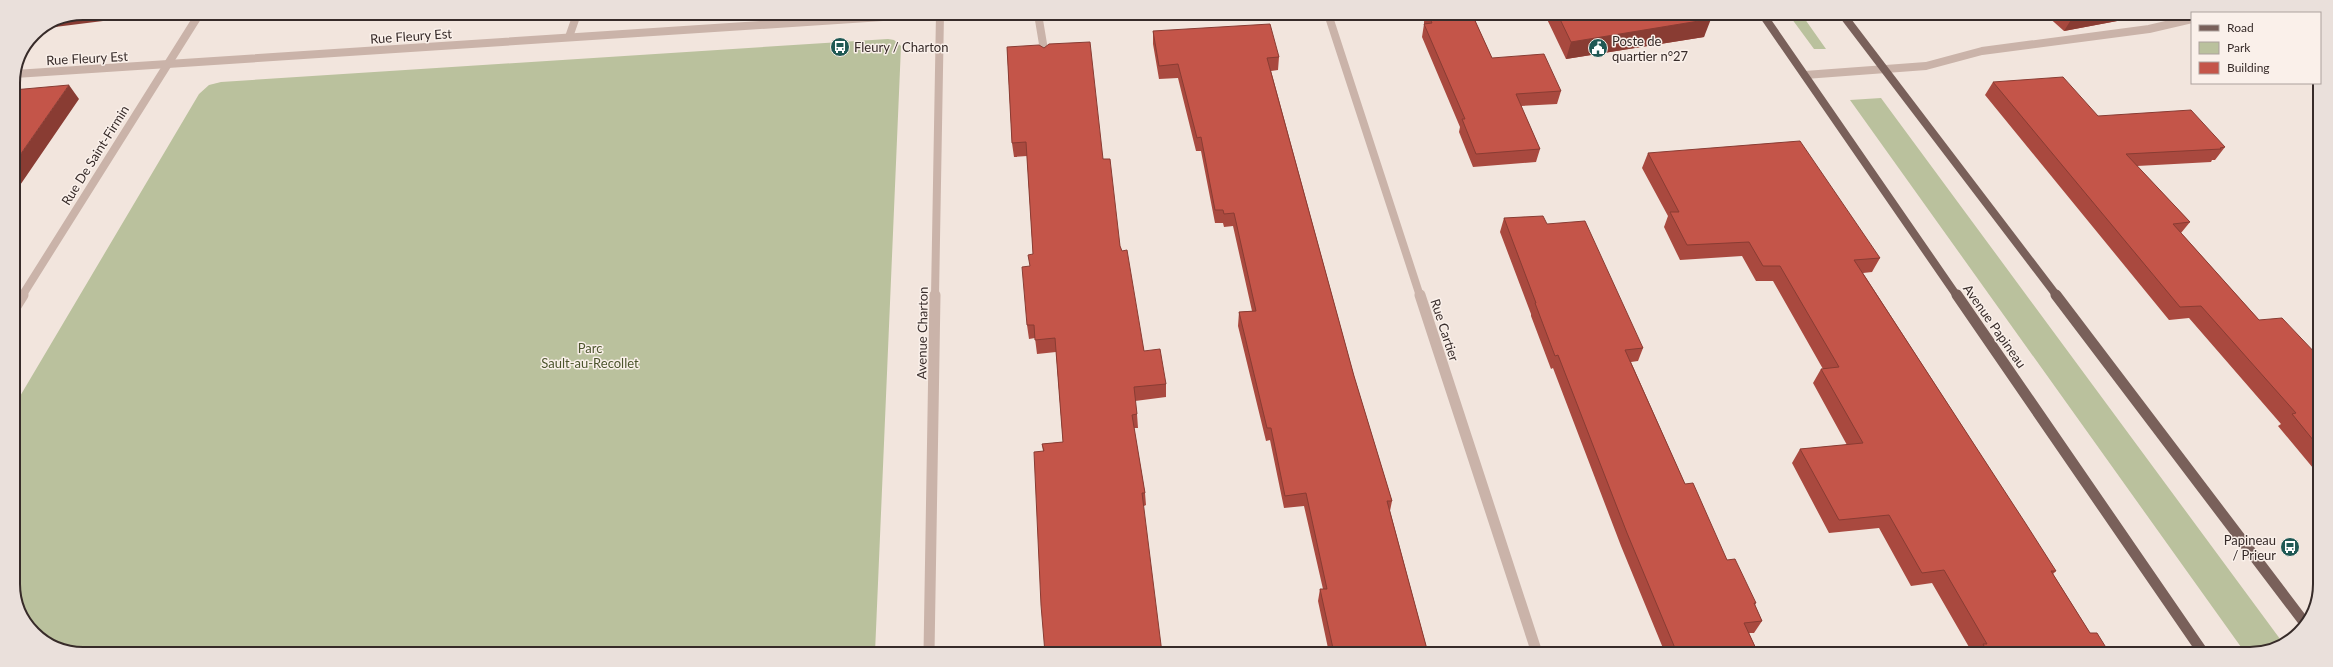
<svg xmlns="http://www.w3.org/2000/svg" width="2333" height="667" font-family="Lato,sans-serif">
<rect width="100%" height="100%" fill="#f2e5dd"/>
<!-- green -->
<path fill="#bac19d" d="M 1789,15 L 1802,15 L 1826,49 L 1814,49 Z
M 888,39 L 894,40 L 901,46 L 875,653 L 65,652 L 30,630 L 13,589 L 13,408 L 199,94 L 209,85 L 221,82 Z
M 1881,98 L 2283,643 L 2246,654 L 1850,100 Z"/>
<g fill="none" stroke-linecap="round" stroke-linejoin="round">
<!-- service -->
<path stroke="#cab3a9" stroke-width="8" d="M 1038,14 L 1045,56
M 1805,75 L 1926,66 L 1982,51 L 2149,29 L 2192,19"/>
<!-- minor-far1 -->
<path stroke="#cab3a9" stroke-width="8" d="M 1328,14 L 1420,296
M 569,37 L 577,14
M 22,296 L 200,13
M 935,296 L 940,14"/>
<!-- minor -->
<path stroke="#cab3a9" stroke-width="11" d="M 1420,295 L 1537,653
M 13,311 L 23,295
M 929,653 L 935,295"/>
<!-- tertiary -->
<path stroke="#cab3a9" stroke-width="8" d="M 15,74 L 928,14"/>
<!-- primary-far1 -->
<path stroke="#79605a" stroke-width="8" d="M 1763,15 L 1957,296
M 1843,15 L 2057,296"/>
<!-- primary -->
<path stroke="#79605a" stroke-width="11" d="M 1957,295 L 2204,654
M 2056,295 L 2304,622"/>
</g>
<!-- wall -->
<path fill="#a9493f" d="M 1425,14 L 1472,14 L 1492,58 L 1561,91 L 1557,104 L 1521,106 L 1540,149 L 1536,162 L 1473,167 L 1459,132 L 1460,127 L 1422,37 L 1424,24 L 1424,22 Z
M 1545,15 L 1708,15 L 1704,37 L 1566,59 Z
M 2046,15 L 2149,15 L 2064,31 Z
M 1153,31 L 1279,57 L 1278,70 L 1271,71 L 1354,376 L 1392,501 L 1390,511 L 1428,653 L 1329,653 L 1318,601 L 1320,589 L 1323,589 L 1304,506 L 1284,508 L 1270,440 L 1266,441 L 1238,326 L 1239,312 L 1252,311 L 1233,226 L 1224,227 L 1223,223 L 1215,223 L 1201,151 L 1196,151 L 1178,78 L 1159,79 L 1153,44 Z
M 1007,47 L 1103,159 L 1120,246 L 1144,351 L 1166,384 L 1166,397 L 1135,401 L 1137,414 L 1138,428 L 1134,428 L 1145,493 L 1146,505 L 1144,506 L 1043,451 L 1042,444 L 1063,442 L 1056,352 L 1037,354 L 1035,338 L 1029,339 L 1027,325 L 1030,266 L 1033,254 L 1027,156 L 1014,157 L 1012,143 Z
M 1993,82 L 2098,116 L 2225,147 L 2215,160 L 2212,160 L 2211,162 L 2137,166 L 2190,222 L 2181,233 L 2259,320 L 2319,357 L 2318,474 L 2278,426 L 2281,424 L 2189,318 L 2169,320 L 1985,95 Z
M 1648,153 L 1880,258 L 1872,272 L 1863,273 L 2056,571 L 2053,574 L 2090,633 L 2110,654 L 1973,654 L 1932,583 L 1911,586 L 1879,528 L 1829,533 L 1792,463 L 1800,449 L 1847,445 L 1813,383 L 1821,369 L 1823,369 L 1773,281 L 1756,281 L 1742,256 L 1680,260 L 1664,227 L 1668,216 L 1642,168 Z
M 1504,218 L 1547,224 L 1643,348 L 1638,361 L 1631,362 L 1685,484 L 1727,560 L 1756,603 L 1755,605 L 1762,621 L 1754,633 L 1749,633 L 1758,653 L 1665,653 L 1621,546 L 1553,368 L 1551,369 L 1531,316 L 1531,314 L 1500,232 Z"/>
<!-- shaded-wall -->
<path fill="#893c33" d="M 83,13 L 137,13 L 135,17 L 39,29 L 56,18 Z
M 2074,15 L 2149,15 L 2064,31 Z
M 1711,19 L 1704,37 L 1566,59 L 1571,42 Z
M 69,85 L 79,99 L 14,194 L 13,193 L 13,165 Z"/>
<!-- building -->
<path fill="#c45549" stroke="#893c33" d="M 1428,14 L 1472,14 L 1492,58 L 1544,54 L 1561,91 L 1516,94 L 1540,149 L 1476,154 L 1462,119 L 1465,119 L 1424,24 L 1432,23 Z
M 1558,15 L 1708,15 L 1711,19 L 1571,42 Z
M 1270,24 L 1279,57 L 1267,58 L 1354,376 L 1392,501 L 1387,501 L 1428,653 L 1334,653 L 1320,589 L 1327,589 L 1306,493 L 1285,496 L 1271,428 L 1267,428 L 1239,312 L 1256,311 L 1234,213 L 1224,214 L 1223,210 L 1215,210 L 1201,137 L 1197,138 L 1178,64 L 1159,66 L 1153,31 Z
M 1090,42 L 1103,159 L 1110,159 L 1120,246 L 1122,251 L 1127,250 L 1144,351 L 1160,349 L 1166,384 L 1134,387 L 1137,414 L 1132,415 L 1145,493 L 1142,493 L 1162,653 L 1045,653 L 1041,605 L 1034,452 L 1044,451 L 1042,444 L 1063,442 L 1055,338 L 1035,340 L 1034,325 L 1027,325 L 1022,267 L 1030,266 L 1028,255 L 1033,254 L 1026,142 L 1012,143 L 1007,47 L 1039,45 L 1044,48 L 1049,44 Z
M 2063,77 L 2098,116 L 2191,110 L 2225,147 L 2220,148 L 2221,149 L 2126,154 L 2190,222 L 2173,224 L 2259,320 L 2282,318 L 2319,357 L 2318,446 L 2292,414 L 2296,413 L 2201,306 L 2180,307 L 1993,82 Z
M 69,85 L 13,165 L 13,90 Z
M 1800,141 L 1880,258 L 1854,260 L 2026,524 L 2056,571 L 2051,571 L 2090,633 L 2097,633 L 2110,654 L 1988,654 L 1983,644 L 1987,644 L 1944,570 L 1922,573 L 1889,515 L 1839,520 L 1800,449 L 1863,443 L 1821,369 L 1839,367 L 1780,266 L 1763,266 L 1749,242 L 1687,245 L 1670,212 L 1679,212 L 1648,153 Z
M 1543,216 L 1547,224 L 1585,221 L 1643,348 L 1625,350 L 1685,484 L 1693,483 L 1727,560 L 1735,559 L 1756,603 L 1754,603 L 1762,621 L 1744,623 L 1758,653 L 1677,653 L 1627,533 L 1558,355 L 1555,356 L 1535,303 L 1536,303 L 1504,218 Z"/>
<!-- icons -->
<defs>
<g id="bus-disc" transform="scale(1)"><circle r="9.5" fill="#1f5854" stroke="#faf0ea"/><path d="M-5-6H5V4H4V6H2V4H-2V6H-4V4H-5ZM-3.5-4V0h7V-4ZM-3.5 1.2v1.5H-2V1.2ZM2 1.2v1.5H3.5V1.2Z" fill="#fff"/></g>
<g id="civic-disc" transform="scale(1)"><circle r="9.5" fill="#1f5854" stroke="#faf0ea"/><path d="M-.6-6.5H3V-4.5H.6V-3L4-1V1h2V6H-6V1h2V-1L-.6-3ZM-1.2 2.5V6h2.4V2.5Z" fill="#fff"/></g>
</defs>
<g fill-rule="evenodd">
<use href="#bus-disc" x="840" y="47"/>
<use href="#civic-disc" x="1598" y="48"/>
<use href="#bus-disc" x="2290" y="547"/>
</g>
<g text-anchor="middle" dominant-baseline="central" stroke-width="3" stroke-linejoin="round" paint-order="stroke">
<!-- street labels -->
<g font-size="13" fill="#372b29" stroke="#faf0ea">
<text transform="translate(411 36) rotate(-4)">Rue Fleury Est</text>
<text transform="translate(87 58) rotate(-3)">Rue Fleury Est</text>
<text transform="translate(95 155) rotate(-58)">Rue De Saint-Firmin</text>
<text transform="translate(1995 326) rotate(55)">Avenue Papineau</text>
<text transform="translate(1445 330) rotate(72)">Rue Cartier</text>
<text transform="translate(922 333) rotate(-89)">Avenue Charton</text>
</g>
<!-- poi labels -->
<g font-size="13" fill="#372b29" stroke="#faf0ea" text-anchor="start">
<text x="1612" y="41">Poste de<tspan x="1612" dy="15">quartier n°27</tspan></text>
<text x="854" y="47">Fleury / Charton</text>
<text x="2276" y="540" text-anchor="end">Papineau<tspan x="2276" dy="15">/ Prieur</tspan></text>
</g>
<!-- park labels -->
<g font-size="13" fill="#4c552d" stroke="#faf0ea">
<text x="590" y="348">Parc<tspan x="590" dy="15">Sault-au-Recollet</tspan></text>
</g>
</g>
<!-- crop -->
<path d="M0 0H2333V667H0ZM83 20H2250A63 63 0 0 1 2313 83V584A63 63 0 0 1 2250 647H83A63 63 0 0 1 20 584V83A63 63 0 0 1 83 20Z" fill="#eae0db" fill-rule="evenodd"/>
<path fill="none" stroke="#372b29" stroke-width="2" d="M83 20H2250A63 63 0 0 1 2313 83V584A63 63 0 0 1 2250 647H83A63 63 0 0 1 20 584V83A63 63 0 0 1 83 20Z"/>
<!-- legend -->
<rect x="2191" y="12" width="130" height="72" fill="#faf0ea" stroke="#aca19d"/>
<rect x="2199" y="25" width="20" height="6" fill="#79605a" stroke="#aca19d"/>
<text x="2227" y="32" font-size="12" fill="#372b29">Road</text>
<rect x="2199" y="42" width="20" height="12" fill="#bac19d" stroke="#aca19d"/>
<text x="2227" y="52" font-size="12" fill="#372b29">Park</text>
<rect x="2199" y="62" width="20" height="12" fill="#c45549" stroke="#aca19d"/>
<text x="2227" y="72" font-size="12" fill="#372b29">Building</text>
</svg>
